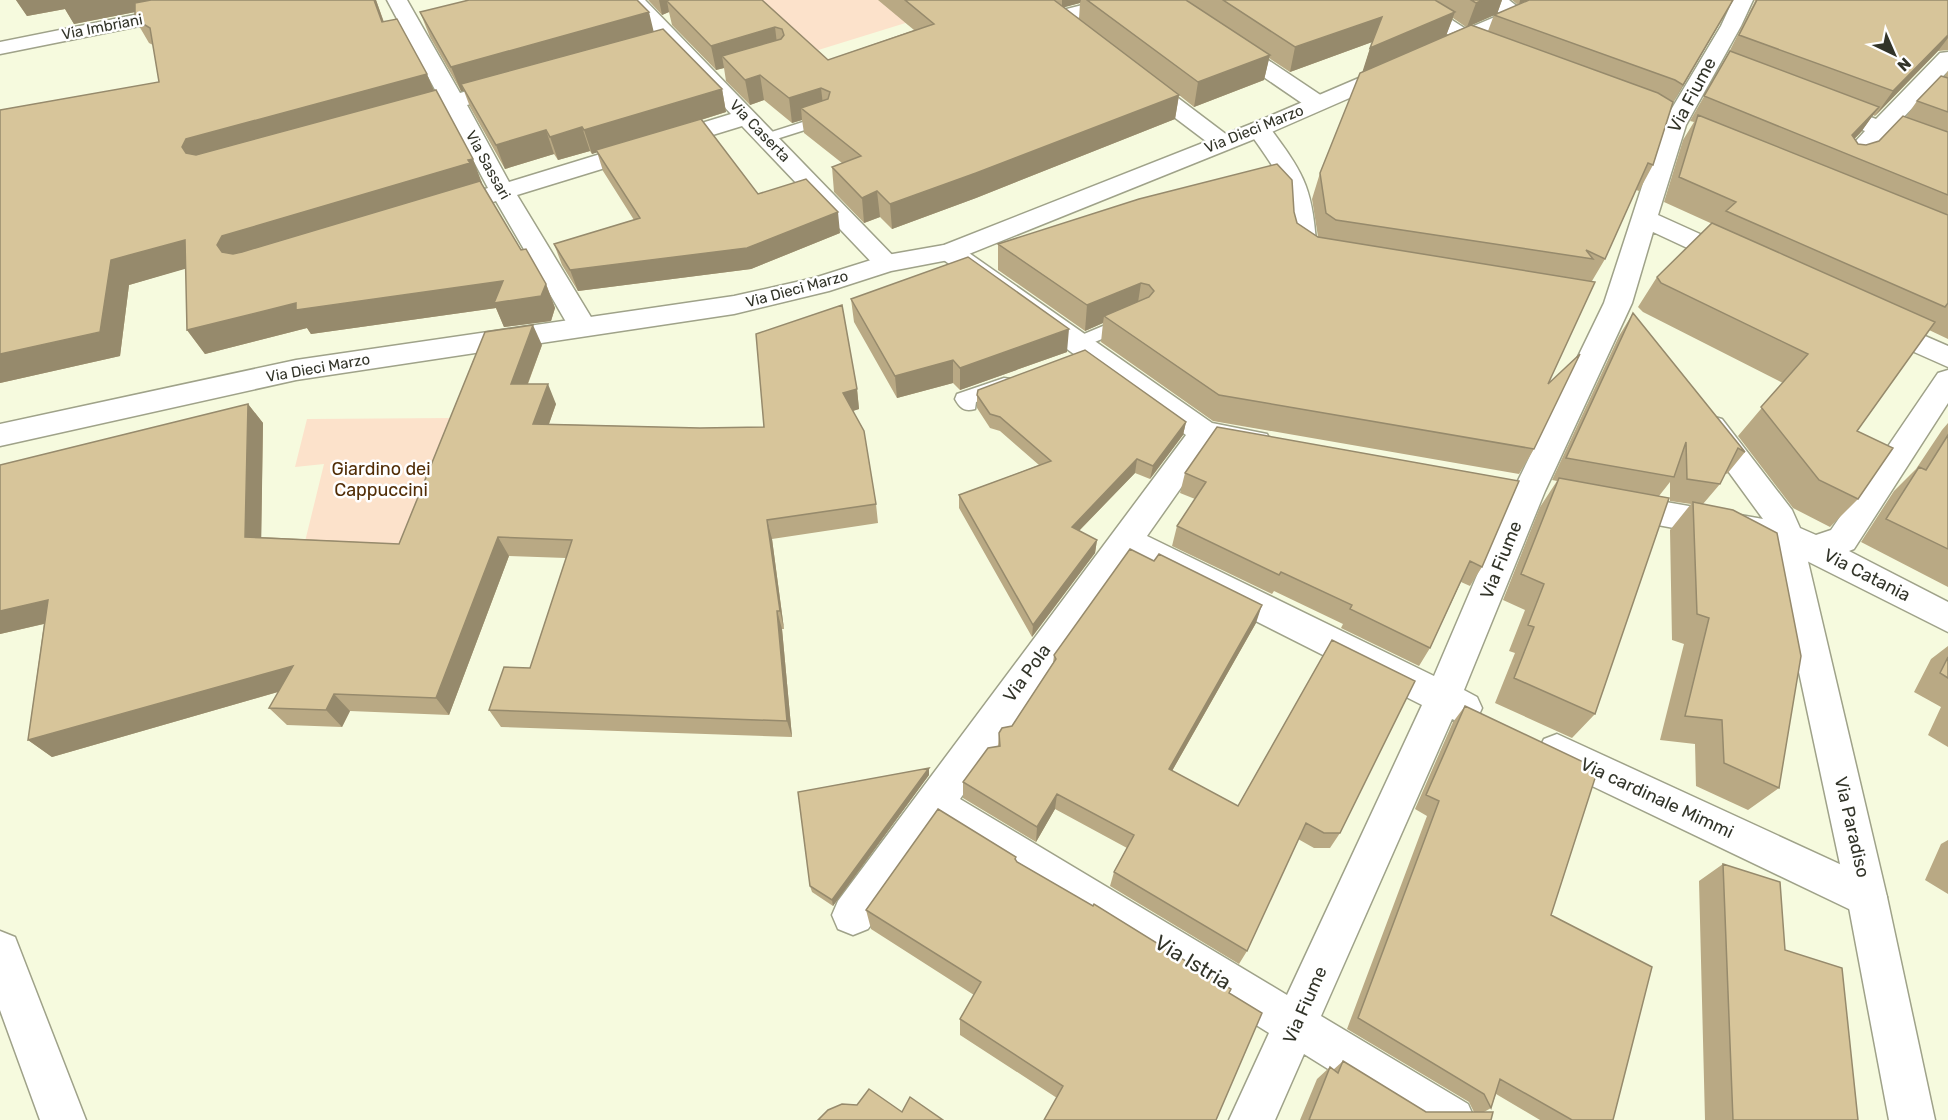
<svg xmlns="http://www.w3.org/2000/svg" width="1948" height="1120" font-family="Rubik,sans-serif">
<rect width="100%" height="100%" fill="#f6fade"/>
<!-- green -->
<path fill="#fce2cb" d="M 739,0 L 927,0 L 941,12 L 799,56 Z
M 493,357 L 411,567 L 300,562 L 324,464 L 295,467 L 307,419 L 451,418 L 473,360 Z"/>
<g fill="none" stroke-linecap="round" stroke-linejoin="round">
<!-- lane casing -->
<g stroke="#9fa289" stroke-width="3">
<path id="lane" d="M 825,115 L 832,119 L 830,122 L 767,142 L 760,138 L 762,135 Z
M 1127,316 L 1133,318 L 1136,322 L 1133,326 L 1078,349 L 1072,347 L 1069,343 L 1072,339 Z
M 1004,378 L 1011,379 L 1013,384 L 1011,389 L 976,402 L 975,409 C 964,412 960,408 955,399 L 957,394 Z"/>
</g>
<!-- street casing -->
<g stroke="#9fa289" stroke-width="3">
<path id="street" d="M 209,0 L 249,0 L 246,4 L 239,6 L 0,54 L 0,42 Z
M 387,0 L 407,0 L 460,93 L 510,79 L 518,81 L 521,86 L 518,91 L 467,105 L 509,182 L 731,114 L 624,0 L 645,0 L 900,263 L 896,269 L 887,271 L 878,269 L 742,126 L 517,195 L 597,327 L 593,334 L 583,336 L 573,334 L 496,201 L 445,217 L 436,214 L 432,209 L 436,204 L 488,188 L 447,111 L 401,124 L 393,122 L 390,117 L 393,112 L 440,99 Z
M 1102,0 L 1136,0 L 1133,4 L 1058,23 L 1051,21 L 1048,17 L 1051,13 Z
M 1154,0 L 1178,0 L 1325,98 L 1328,103 L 1325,108 L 1317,110 L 1309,108 L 1157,4 Z
M 1397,0 L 1421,0 L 1472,33 L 1476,37 L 1472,41 L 1465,43 L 1458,41 L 1400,4 Z
M 1485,0 L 1509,0 L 1528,15 L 1525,19 C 1512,23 1493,11 1485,0 Z
M 1733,0 L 1753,0 L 1741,26 L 1686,125 L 1658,215 L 1742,253 L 1746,259 L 1742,265 L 1733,267 L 1724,265 L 1653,232 L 1632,303 L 1545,491 L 1464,690 L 1477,697 L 1482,708 L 1477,719 L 1464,724 L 1452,719 L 1321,1016 L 1468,1104 L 1475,1120 L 1410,1120 L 1304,1054 L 1275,1120 L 1229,1120 L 1269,1033 L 939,828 L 868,929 L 853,935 L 838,929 L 832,915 L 838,901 L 1186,435 L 941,258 L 937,252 L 941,246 L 950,244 L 959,246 L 1212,423 L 1267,434 L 1271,442 L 1267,450 L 1256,453 L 1211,445 L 1147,536 L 1434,676 L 1513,491 L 1604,303 L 1662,125 L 1721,26 ZM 1131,558 L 1422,705 L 1287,995 L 960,799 Z
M 1948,52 L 1948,71 L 1895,126 L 1948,147 L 1948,162 L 1884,138 C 1875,147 1871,151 1858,148 L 1854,143 L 1865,131 L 1816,112 L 1813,107 L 1816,102 L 1824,100 L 1876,119 L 1940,53 Z
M 1141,74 L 1149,76 L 1231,138 L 1235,143 L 1231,148 L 1223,150 L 1215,148 L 1133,86 L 1130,81 L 1133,76 Z
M 1259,122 L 1267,124 C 1301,170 1312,184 1316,242 L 1335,250 L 1339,256 L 1335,262 C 1322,265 1295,260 1290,245 C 1286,234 1290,219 1289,207 C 1284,177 1264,154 1247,129 L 1251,124 Z
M 1879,316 L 1948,346 L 1948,367 L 1869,332 L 1865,325 L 1869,318 Z
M 1948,370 L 1948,403 L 1854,549 L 1849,551 L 1948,602 L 1948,632 L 1781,548 L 1620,518 L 1609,515 L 1604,506 L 1609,497 L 1620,494 L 1763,519 L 1696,427 L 1700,419 L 1711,416 L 1722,419 L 1792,510 L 1800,528 L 1816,535 L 1831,530 L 1938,373 Z
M 1557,734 L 1881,883 L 1887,897 L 1881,911 L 1867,917 L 1853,911 L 1544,763 L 1538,751 L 1544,739 Z
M 0,931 L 15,937 L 86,1120 L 40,1120 L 0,1010 Z"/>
</g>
<!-- secondary casing -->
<g stroke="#9fa289" stroke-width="3">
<path id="secondary" d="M 1535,0 L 1562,0 L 1559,4 L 1452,52 L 1444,53 L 1436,52 L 1433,47 L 1436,42 Z
M 1394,63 L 1402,65 L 1405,70 L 1402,75 L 1267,134 L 959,258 L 891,271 L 829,291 L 734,314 L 296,380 L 0,446 L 0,424 L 296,360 L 734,296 L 814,278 L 887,255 L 944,245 L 1251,124 Z
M 1786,523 L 1797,527 L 1802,536 L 1887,897 L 1935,1120 L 1889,1120 L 1847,897 L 1770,536 L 1775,527 Z"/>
</g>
<!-- lane -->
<use href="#lane" fill="#fff" fill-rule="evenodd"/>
<!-- street -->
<use href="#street" fill="#fff" fill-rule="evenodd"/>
<!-- secondary -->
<use href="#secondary" fill="#fff" fill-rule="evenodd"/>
</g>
<!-- wall -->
<path fill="#b9a984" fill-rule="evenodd" d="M 16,0 L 376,0 L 384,22 L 434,90 L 482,183 L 482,184 L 521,250 L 546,284 L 555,308 L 551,321 L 504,327 L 496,308 L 311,334 L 307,328 L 205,354 L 187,330 L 186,268 L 129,285 L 120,356 L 0,383 L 0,110 L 159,82 L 153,45 L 149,43 L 135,19 L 135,12 L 74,24 L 65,9 L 27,16 Z
M 648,0 L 762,0 L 828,60 L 914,30 L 878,0 L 1502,0 L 1497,14 L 1518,5 L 1512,0 L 1733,0 L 1673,103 L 1653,165 L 1639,191 L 1636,190 L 1605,259 L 1592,281 L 1548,384 L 1534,449 L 1519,474 L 1213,421 L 1101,342 L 1103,323 L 1085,331 L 998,270 L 998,244 L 1294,212 L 1297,223 L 1318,237 L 1312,199 L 1320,173 L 1363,72 L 1372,42 L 1290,72 L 1269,58 L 1264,80 L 1194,107 L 1179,95 L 1175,119 L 976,198 L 892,229 L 880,217 L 864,223 L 834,192 L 832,167 L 842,163 L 804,133 L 802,120 L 792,123 L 764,100 L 750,105 L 726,81 L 724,68 L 716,70 L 672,25 L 669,12 L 662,15 ZM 1080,3 L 1079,19 L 1063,7 ZM 1494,15 L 1488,31 L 1472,25 ZM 1453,18 L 1466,27 L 1446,35 Z
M 1754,0 L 1948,0 L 1948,50 L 1938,51 L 1875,116 L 1873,115 L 1861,132 L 1854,139 L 1858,144 L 1866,145 L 1879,141 L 1906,117 L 1917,101 L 1944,77 L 1948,71 L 1948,339 L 1929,330 L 1857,431 L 1858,499 L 1830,527 L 1793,508 L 1738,436 L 1783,383 L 1643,312 L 1638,307 L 1657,277 L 1717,226 L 1664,202 L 1683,140 L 1694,122 L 1690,121 L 1726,58 L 1755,1 Z
M 420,12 L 654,31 L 722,89 L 726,112 L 701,120 L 758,194 L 840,233 L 751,269 L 578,291 L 562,265 L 554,244 L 634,220 L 603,171 L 597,152 L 592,154 L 590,151 L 558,160 L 554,154 L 505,169 L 470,107 L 464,91 L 461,91 L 430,37 Z
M 851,299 L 1067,352 L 960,390 L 953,383 L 897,398 L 854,322 Z
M 1633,313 L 1745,452 L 1727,474 L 1725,473 L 1720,484 L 1703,504 L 1779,788 L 1748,810 L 1696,786 L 1695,744 L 1660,740 L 1684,644 L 1672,640 L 1670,530 L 1691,504 L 1670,501 L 1670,482 L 1659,496 L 1595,714 L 1572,738 L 1495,703 L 1515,653 L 1509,651 L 1525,610 L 1503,600 L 1540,507 L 1557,481 L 1552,480 L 1619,336 Z
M 542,345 L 528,384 L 556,404 L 549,424 L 700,428 L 764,427 L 857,389 L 859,409 L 853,411 L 876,504 L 878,523 L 772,539 L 784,629 L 782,629 L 792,737 L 501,727 L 489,710 L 530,668 L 566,558 L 509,556 L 449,715 L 350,711 L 342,727 L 287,725 L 269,708 L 278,692 L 52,757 L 28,740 L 44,624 L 0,634 L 0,465 L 248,404 L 263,423 L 261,537 L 399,544 Z
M 977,395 L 1186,422 L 1183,435 L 1150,479 L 1135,473 L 1079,531 L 1097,540 L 1095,553 L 1032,637 L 959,508 L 959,495 L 1039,465 L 1000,431 L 990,428 L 977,408 Z
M 1948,423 L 1948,587 L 1861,542 L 1894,491 L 1916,469 L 1942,430 Z
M 1217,427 L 1482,567 L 1470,586 L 1461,582 L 1430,648 L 1419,666 L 1341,628 L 1343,624 L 1274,591 L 1272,594 L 1172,546 L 1177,526 L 1195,499 L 1180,493 L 1185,473 Z
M 1256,623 L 1172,771 L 1238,806 L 1332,640 L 1340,833 L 1330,848 L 1314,848 L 1298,839 L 1247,951 L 1239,964 L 1110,886 L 1114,872 L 1127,848 L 1055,809 L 1036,842 L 963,798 L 963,782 L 998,746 L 999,733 L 1012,726 L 1053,663 L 1054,655 Z
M 1948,646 L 1948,747 L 1928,735 L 1941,707 L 1914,692 L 1931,659 Z
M 1465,706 L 1551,915 L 1613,1120 L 1540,1120 L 1496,1094 L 1491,1108 L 1484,1112 L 1491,1120 L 1300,1120 L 1317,1079 L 1330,1067 L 1333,1070 L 1343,1061 L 1426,1112 L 1474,1112 L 1469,1102 L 1347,1029 L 1427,816 L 1415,809 L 1453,722 Z
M 929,768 L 929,775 L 833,906 L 812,892 L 810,886 Z
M 1948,840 L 1948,894 L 1925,880 L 1941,844 Z
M 1016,861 L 1231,989 L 1057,1098 L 960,1035 L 960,1019 L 974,995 L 871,929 L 866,910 Z
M 1723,864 L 1785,950 L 1858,1120 L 1705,1120 L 1699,881 Z"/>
<!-- shaded-wall -->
<path fill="#968a6c" d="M 16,0 L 197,0 L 74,24 L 65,9 L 27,16 Z
M 374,0 L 376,0 L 392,46 L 382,22 Z
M 659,0 L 714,0 L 667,1 L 669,12 L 662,15 Z
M 1062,0 L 1081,0 L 1080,3 L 1062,8 Z
M 1483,0 L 1502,0 L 1497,14 L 1467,27 L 1476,3 Z
M 1520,0 L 1530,0 L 1519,5 Z
M 1732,1 L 1719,25 L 1669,110 L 1683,85 Z
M 649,12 L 655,37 L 461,84 L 464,91 L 461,91 L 451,67 Z
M 1455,12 L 1446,36 L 1362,73 L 1370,48 Z
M 1382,17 L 1375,41 L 1290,72 L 1295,47 Z
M 775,27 L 778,52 L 722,56 L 724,68 L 716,70 L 711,46 Z
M 1948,35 L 1948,38 L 1938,51 L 1875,116 L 1893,91 Z
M 1270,55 L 1264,80 L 1194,107 L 1198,82 Z
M 427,74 L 437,98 L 197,171 L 182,147 L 186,139 Z
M 760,75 L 764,100 L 750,105 L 745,80 Z
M 821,88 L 824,113 L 801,108 L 802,120 L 792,123 L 789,98 Z
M 722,89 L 726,112 L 592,154 L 584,130 Z
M 1179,95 L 1175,119 L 976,198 L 892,229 L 890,204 Z
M 1879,107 L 1861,132 L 1842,152 L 1852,135 Z
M 582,127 L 590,151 L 558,160 L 550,137 Z
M 546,130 L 554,154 L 505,169 L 496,145 Z
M 473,159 L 482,183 L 233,269 L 217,245 L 222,236 Z
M 877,191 L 880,217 L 864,223 L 862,198 Z
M 838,212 L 840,233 L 751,269 L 578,291 L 570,270 Z
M 185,240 L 202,264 L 129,285 L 120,356 L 0,383 L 0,354 L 111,260 Z
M 503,281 L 546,284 L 555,308 L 551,321 L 504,327 L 496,308 L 311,334 L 307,328 L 205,354 L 187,330 L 296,303 Z
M 1141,283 L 1137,309 L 1104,316 L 1103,323 L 1085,331 L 1087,305 Z
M 533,325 L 542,345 L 520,404 L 511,384 Z
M 1069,329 L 1067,352 L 960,390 L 960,368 Z
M 953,360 L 953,383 L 897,398 L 895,376 Z
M 548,384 L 556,404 L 542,443 L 533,424 Z
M 857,389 L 859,409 L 846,413 L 843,393 Z
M 248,404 L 263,423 L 261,555 L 245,537 Z
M 1186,422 L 1183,435 L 1150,479 L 1153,466 Z
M 1137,459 L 1135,473 L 1070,540 L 1072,527 Z
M 767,520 L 772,539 L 784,629 L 780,611 Z
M 498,537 L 509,556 L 449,715 L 436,698 Z
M 1097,540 L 1095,553 L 1032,637 L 1033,625 Z
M 48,600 L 69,618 L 0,634 L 0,611 Z
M 1262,605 L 1256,623 L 1164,785 L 1169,769 Z
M 777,611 L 782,629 L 792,737 L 787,721 Z
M 293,666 L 309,683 L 52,757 L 28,740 Z
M 334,694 L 350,711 L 342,727 L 326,710 Z
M 929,768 L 929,775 L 833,906 L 832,900 Z
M 1057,794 L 1055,809 L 1036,842 L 1037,827 Z"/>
<!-- building -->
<path fill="#d7c59a" stroke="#968a6c" stroke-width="1.5" d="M 151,0 L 374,0 L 382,22 L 397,19 L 427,74 L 186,139 L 182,147 L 186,153 L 196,155 L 436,90 L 473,159 L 468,160 L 470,163 L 222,236 L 217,245 L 222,252 L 233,254 L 242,252 L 480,181 L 521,250 L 526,249 L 546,284 L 541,296 L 494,303 L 503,281 L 296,310 L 296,303 L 187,330 L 185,240 L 111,260 L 100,332 L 0,354 L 0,110 L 159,82 L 150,28 L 135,19 L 135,3 Z
M 469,0 L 637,0 L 649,12 L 451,67 L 420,12 Z
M 669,0 L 762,0 L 828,60 L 934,24 L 905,0 L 1054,0 L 1179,95 L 976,173 L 890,204 L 877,191 L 862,198 L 832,167 L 861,156 L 801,108 L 828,99 L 830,92 L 821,88 L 789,98 L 760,75 L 745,80 L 722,56 L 781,39 L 784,35 L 782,29 L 775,27 L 711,46 L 667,1 Z
M 1087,0 L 1186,0 L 1270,55 L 1198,82 Z
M 1223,0 L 1435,0 L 1455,12 L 1370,48 L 1382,17 L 1295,47 Z
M 1471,0 L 1483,0 L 1476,3 Z
M 1529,0 L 1733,0 L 1683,85 L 1675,80 L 1494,15 Z
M 1757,0 L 1948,0 L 1948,35 L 1893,91 L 1739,35 Z
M 1471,25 L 1658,93 L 1673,102 L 1653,165 L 1648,163 L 1605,259 L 1586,250 L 1593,259 L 1336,220 L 1326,213 L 1320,173 L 1360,73 Z
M 663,29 L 722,89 L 584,130 L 582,127 L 550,137 L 546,130 L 496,145 L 461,84 Z
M 1730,51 L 1879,107 L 1852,135 L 1858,144 L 1866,145 L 1879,141 L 1903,116 L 1948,132 L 1948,195 L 1704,96 Z
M 1941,76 L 1948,78 L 1948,112 L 1917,101 Z
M 1698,115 L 1948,215 L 1948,303 L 1945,307 L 1726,211 L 1736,202 L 1679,177 Z
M 701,119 L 758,194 L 806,179 L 838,212 L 747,248 L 570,270 L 554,244 L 640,218 L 596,150 Z
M 1277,164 L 1292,180 L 1294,212 L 1297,223 L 1318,237 L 1595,282 L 1548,384 L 1580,354 L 1534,449 L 1219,395 L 1104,316 L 1149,297 L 1154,291 L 1149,285 L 1141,283 L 1087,305 L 998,244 L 1139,199 Z
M 1712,223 L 1935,322 L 1857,431 L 1893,448 L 1858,499 L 1819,480 L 1761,407 L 1808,354 L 1661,283 L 1657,277 Z
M 968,257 L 1069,329 L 960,368 L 953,360 L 895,376 L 851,299 Z
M 842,305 L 857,389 L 843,393 L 864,431 L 876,504 L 767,520 L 780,611 L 777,611 L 787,721 L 489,710 L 504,667 L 530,668 L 572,540 L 498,537 L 436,698 L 334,694 L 326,710 L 269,708 L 293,666 L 28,740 L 48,600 L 0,611 L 0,465 L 248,404 L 245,537 L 399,544 L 485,332 L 533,325 L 511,384 L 548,384 L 533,424 L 700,428 L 764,427 L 756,334 Z
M 1633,313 L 1745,452 L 1738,448 L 1720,484 L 1687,479 L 1686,442 L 1674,477 L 1566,458 Z
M 1085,350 L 1186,422 L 1153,466 L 1137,459 L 1072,527 L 1097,540 L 1033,625 L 959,495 L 1051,461 L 1000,417 L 990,414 L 977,395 L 978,390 Z
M 1217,427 L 1519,481 L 1482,567 L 1470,561 L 1430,648 L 1350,609 L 1352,605 L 1281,572 L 1279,575 L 1177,526 L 1206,482 L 1185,473 Z
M 1948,435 L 1948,549 L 1886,519 L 1919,467 L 1926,470 Z
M 1559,478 L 1669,498 L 1595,714 L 1514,678 L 1534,627 L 1528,625 L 1544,584 L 1521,574 Z
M 1693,502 L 1733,510 L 1777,533 L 1801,656 L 1779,788 L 1724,763 L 1722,720 L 1685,716 L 1709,618 L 1697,614 Z
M 1130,549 L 1154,561 L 1159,554 L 1262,605 L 1169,769 L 1238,806 L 1332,640 L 1415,681 L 1340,833 L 1324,833 L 1306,823 L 1247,951 L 1114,872 L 1134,835 L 1057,794 L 1037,827 L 963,782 L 988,748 L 1000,746 L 999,733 L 1002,728 L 1012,726 L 1056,659 L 1054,655 Z
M 1948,657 L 1948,678 L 1940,673 Z
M 1465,706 L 1598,769 L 1551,915 L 1652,967 L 1613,1120 L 1572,1120 L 1500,1079 L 1491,1108 L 1484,1094 L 1358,1018 L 1439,801 L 1426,795 Z
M 929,768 L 832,900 L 810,886 L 798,792 Z
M 938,809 L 1016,857 L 1015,859 L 1017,862 L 1093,906 L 1094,904 L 1231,989 L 1229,993 L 1262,1013 L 1216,1120 L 1044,1120 L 1063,1086 L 960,1019 L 981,982 L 866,910 Z
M 1723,864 L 1780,882 L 1785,950 L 1842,968 L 1858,1120 L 1733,1120 Z
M 1343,1061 L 1426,1112 L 1493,1112 L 1491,1120 L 1309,1120 L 1330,1067 L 1338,1073 Z
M 869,1089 L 902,1112 L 910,1097 L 943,1120 L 818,1120 L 828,1110 L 842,1104 L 857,1105 Z"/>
<g text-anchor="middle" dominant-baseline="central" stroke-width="5" stroke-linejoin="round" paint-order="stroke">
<!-- far-street labels -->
<g font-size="15" fill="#323429" stroke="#fff">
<text transform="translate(102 27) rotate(-11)">Via Imbriani</text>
<text transform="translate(1254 129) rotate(-22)">Via Dieci Marzo</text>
<text transform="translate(760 131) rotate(46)">Via Caserta</text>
<text transform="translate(488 165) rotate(61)">Via Sassari</text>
<text transform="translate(797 289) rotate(-15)">Via Dieci Marzo</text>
<text transform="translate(318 368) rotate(-10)">Via Dieci Marzo</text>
</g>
<!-- street labels -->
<g font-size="18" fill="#323429" stroke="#fff">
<text transform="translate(1692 95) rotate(-62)">Via Fiume</text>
<text transform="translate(1501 560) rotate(-68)">Via Fiume</text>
<text transform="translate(1867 575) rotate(27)">Via Catania</text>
<text transform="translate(1027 673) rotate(-54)">Via Pola</text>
<text transform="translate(1657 798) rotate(25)">Via cardinale Mimmi</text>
<text transform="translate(1852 827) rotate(77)">Via Paradiso</text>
<text transform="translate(1305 1005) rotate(-66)">Via Fiume</text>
</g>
<!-- park labels -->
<g font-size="18" fill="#522e07" stroke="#fff">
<text x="381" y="469">Giardino dei<tspan x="381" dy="21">Cappuccini</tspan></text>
</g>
<!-- near-street labels -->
<g font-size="21" fill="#323429" stroke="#fff">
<text transform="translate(1193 962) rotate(31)">Via Istria</text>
</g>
</g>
<!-- north arrow -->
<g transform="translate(1894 54) rotate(136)" stroke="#ffffff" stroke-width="4.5" paint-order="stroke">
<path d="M0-4.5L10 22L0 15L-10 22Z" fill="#323429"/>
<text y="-9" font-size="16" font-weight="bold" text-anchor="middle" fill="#323429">N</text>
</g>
</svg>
